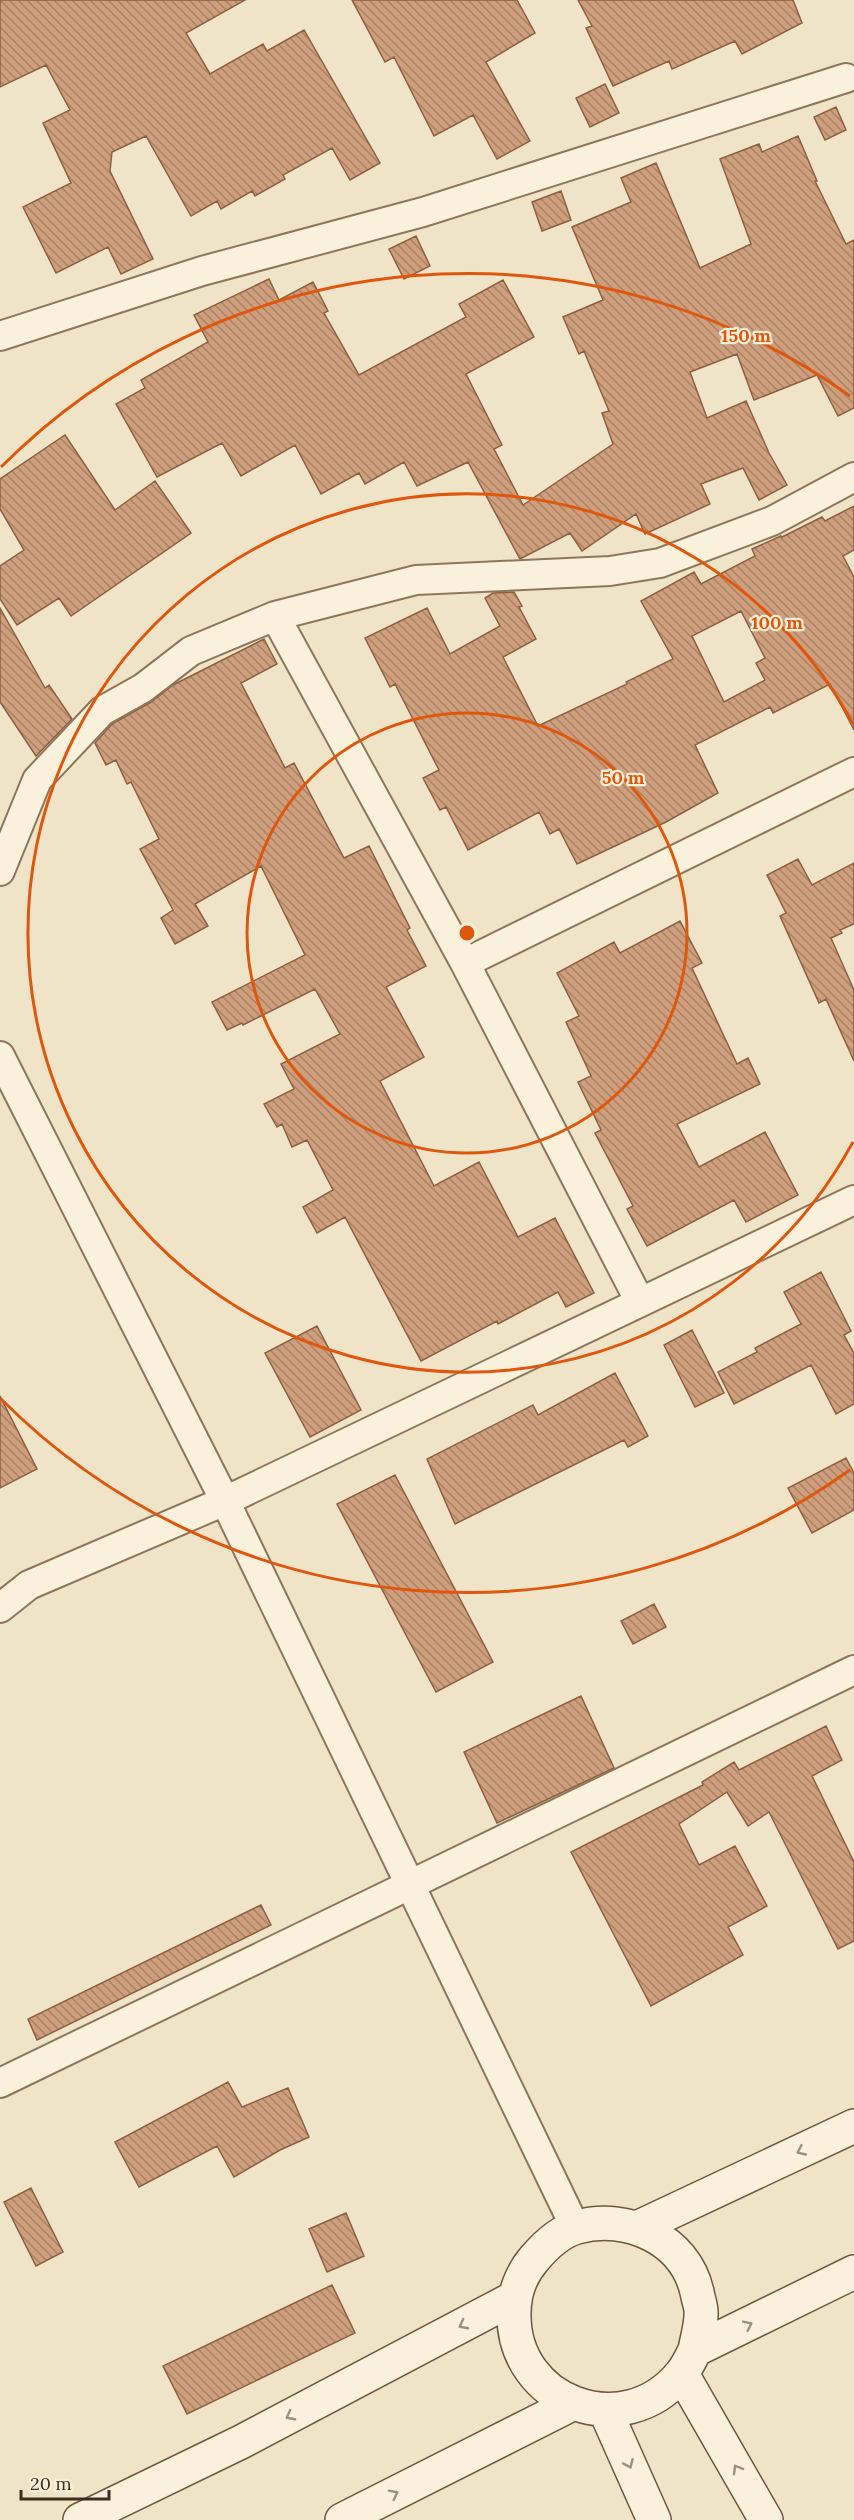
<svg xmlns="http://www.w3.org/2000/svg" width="854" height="2520" font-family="Lora,serif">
<defs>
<pattern id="building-back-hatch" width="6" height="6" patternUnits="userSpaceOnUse" patternTransform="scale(1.5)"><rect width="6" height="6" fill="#cf9f7d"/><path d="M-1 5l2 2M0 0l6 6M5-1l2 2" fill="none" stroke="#a98266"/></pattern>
</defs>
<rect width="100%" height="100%" fill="#f0e4c8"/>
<!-- building -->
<path fill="url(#building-back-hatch)" stroke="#8d5f41" stroke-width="1.5" fill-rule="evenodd" d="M 0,0 L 245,0 L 186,33 L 210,74 L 263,44 L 267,51 L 304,30 L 380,163 L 350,180 L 332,148 L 283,175 L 285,179 L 255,196 L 252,191 L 221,209 L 217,201 L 191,216 L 146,136 L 112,152 L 110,171 L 153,259 L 121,274 L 108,247 L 56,273 L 23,207 L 71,183 L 43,123 L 70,110 L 46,65 L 0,87 Z
M 352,0 L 517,0 L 535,33 L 486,62 L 530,141 L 497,159 L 473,115 L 434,136 L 394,57 L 385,62 Z
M 578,0 L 793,0 L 802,23 L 742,54 L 735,41 L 672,69 L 669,61 L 613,86 L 586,28 L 592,26 Z
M 605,84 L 619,113 L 590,127 L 576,98 Z
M 836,107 L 846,130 L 825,140 L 814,117 Z
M 798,136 L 817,181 L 815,181 L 846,244 L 854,240 L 854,408 L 838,416 L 817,375 L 754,400 L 737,354 L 690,372 L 707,418 L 746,401 L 769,453 L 787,485 L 759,500 L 743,468 L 701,484 L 710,504 L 645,534 L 636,514 L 582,551 L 570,533 L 520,559 L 468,462 L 417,486 L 404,462 L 365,484 L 359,473 L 321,494 L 295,445 L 241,476 L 222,443 L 157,477 L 116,404 L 145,388 L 141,380 L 208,342 L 194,315 L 269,279 L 279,300 L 313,282 L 328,311 L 324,313 L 359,375 L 466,317 L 459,304 L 503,280 L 534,337 L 466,374 L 502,445 L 494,449 L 523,505 L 613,444 L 602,413 L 609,411 L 584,351 L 579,354 L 563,317 L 603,300 L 572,227 L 631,202 L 621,178 L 656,163 L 700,268 L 751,244 L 720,159 L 759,144 L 762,152 Z
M 561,191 L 571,220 L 542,231 L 532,202 Z
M 416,236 L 430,266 L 404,279 L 389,249 Z
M 65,435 L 115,510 L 155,481 L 191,533 L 71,616 L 59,598 L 17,625 L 0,599 L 0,566 L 24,550 L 0,509 L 0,479 Z
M 854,506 L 854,550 L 843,556 L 854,577 L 854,730 L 830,684 L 773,713 L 770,707 L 695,745 L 718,793 L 666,822 L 577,864 L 559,829 L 550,834 L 539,812 L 468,850 L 446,807 L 440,810 L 423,778 L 439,770 L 395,684 L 390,687 L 365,638 L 427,608 L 450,654 L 500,626 L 485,598 L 493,593 L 514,592 L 522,606 L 519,607 L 536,639 L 503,657 L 538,726 L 627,684 L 626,682 L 673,659 L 641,601 L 694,572 L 701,584 L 755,556 L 752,549 L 781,536 L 782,537 L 822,517 L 825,521 ZM 741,611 L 765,658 L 756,663 L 765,680 L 724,702 L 692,636 Z
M 0,608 L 45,688 L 49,685 L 72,719 L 36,756 L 0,702 Z
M 264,639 L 277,664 L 241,683 L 285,768 L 294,763 L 344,858 L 369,846 L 410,928 L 407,930 L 426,966 L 386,987 L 424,1057 L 380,1081 L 434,1186 L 479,1162 L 518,1237 L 555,1218 L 594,1293 L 566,1307 L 558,1292 L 498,1324 L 497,1321 L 421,1361 L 345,1217 L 317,1233 L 303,1207 L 333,1190 L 307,1140 L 292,1147 L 282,1124 L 277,1127 L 264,1104 L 294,1089 L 281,1064 L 340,1034 L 315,989 L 243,1025 L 242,1023 L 227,1030 L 212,1002 L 305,955 L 261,866 L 195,904 L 208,926 L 175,944 L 161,918 L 173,910 L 140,849 L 159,839 L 131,782 L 127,784 L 116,760 L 106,765 L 95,743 L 112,724 L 151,702 L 173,685 Z
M 798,859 L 812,885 L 854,863 L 854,924 L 840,930 L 842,933 L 831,938 L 854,990 L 854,1061 L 826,999 L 819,1003 L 780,916 L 786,913 L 767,875 Z
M 680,921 L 702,963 L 692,968 L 737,1064 L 748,1058 L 760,1084 L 677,1124 L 699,1167 L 765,1132 L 798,1195 L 746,1222 L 734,1200 L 647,1246 L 627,1209 L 633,1206 L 595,1133 L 601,1130 L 578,1082 L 591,1076 L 566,1022 L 579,1016 L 557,973 L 614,942 L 620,953 Z
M 821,1272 L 851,1331 L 844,1335 L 854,1353 L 854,1404 L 836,1414 L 811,1365 L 734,1404 L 718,1372 L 757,1352 L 755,1348 L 801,1324 L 784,1292 Z
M 317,1326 L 361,1410 L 310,1437 L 265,1353 Z
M 692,1330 L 724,1393 L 695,1407 L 664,1345 Z
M 615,1373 L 648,1436 L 628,1447 L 624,1440 L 455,1524 L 427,1459 L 533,1405 L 538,1415 Z
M 0,1396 L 37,1469 L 0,1488 Z
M 846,1458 L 854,1473 L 854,1510 L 812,1533 L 788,1488 Z
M 395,1475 L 493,1662 L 436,1692 L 337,1504 Z
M 654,1604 L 666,1627 L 633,1644 L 621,1621 Z
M 581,1696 L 614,1768 L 497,1823 L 464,1752 Z
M 826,1726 L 842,1760 L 812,1776 L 854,1862 L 854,1941 L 838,1949 L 769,1812 L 748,1826 L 727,1792 L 679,1824 L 699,1865 L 735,1846 L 767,1906 L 728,1927 L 743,1955 L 651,2006 L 571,1852 L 703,1785 L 702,1782 L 734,1762 L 739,1770 Z
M 261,1905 L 271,1925 L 37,2040 L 28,2019 Z
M 228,2082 L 242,2107 L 288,2088 L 309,2137 L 280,2150 L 234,2177 L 217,2146 L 139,2187 L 115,2142 Z
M 31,2188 L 63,2252 L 36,2266 L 4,2202 Z
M 346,2213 L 364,2256 L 327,2272 L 309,2229 Z
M 332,2285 L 355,2333 L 187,2414 L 163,2366 Z"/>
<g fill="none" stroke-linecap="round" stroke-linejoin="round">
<!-- street casing -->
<g stroke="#8d765c" stroke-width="32">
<path id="street" d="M 0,336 L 202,271 L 423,212 L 846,78
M 275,616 L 465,963 L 640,1302
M 0,871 L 37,780 L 102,711 L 143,688 L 191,651 L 275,616 L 416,580 L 610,571 L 660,563 L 772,521 L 854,477
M 465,963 L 854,772
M 0,1056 L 225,1501 L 575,2227
M 0,1608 L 29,1585 L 225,1501 L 854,1200
M 0,2083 L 854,1670"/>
</g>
<!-- secondary casing -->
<g stroke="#6f573f" stroke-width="36">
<path id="secondary" d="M 639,2227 L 854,2126
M 695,2350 C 697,2339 701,2326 701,2315 C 702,2308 698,2299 697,2292 C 685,2239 627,2213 577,2227 C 559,2232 545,2246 534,2259 C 521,2274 514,2294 514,2313 C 512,2403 624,2444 681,2374 C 687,2367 691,2358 695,2350 L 854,2272
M 682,2374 L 766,2520
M 605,2410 L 654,2520
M 80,2520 L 241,2442 L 514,2298
M 342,2520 L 572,2404"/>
</g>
<!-- street -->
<use href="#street" stroke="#faf1dc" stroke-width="28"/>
<!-- secondary -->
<use href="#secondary" stroke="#faf1dc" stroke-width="33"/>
</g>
<!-- one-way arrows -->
<defs><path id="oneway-chevron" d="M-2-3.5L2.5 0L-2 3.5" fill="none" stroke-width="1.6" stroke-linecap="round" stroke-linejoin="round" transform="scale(1.5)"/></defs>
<g stroke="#9c907e">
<use href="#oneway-chevron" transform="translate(801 2151) rotate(155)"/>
<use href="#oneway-chevron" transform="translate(463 2325) rotate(152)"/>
<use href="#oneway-chevron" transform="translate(748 2325) rotate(-26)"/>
<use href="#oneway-chevron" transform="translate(290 2416) rotate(152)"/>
<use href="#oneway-chevron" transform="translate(629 2464) rotate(66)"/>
<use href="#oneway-chevron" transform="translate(737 2469) rotate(-120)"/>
<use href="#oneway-chevron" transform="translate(394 2494) rotate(-27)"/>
</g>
<!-- distance rings -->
<g fill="none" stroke="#df570d" stroke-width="3">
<circle cx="467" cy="933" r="220"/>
<path d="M853 1142A439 439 0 1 1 853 724"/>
<path d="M850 1470A659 659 0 0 1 1 1399M1 467A659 659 0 0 1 850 396"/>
</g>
<circle cx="467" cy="933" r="9" fill="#df570d" stroke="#f7eed8" stroke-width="3"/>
<g font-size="18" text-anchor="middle" font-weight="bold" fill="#df570d" stroke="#f7eed8" stroke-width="4.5" stroke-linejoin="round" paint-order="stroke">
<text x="746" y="342">150 m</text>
<text x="777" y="629">100 m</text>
<text x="623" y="784">50 m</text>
</g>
<!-- scale -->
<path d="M21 2490v9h88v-9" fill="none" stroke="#3d2e20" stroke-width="3"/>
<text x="30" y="2490" font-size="18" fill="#3d2e20" stroke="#f7eed8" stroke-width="4.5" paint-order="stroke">20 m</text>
</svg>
